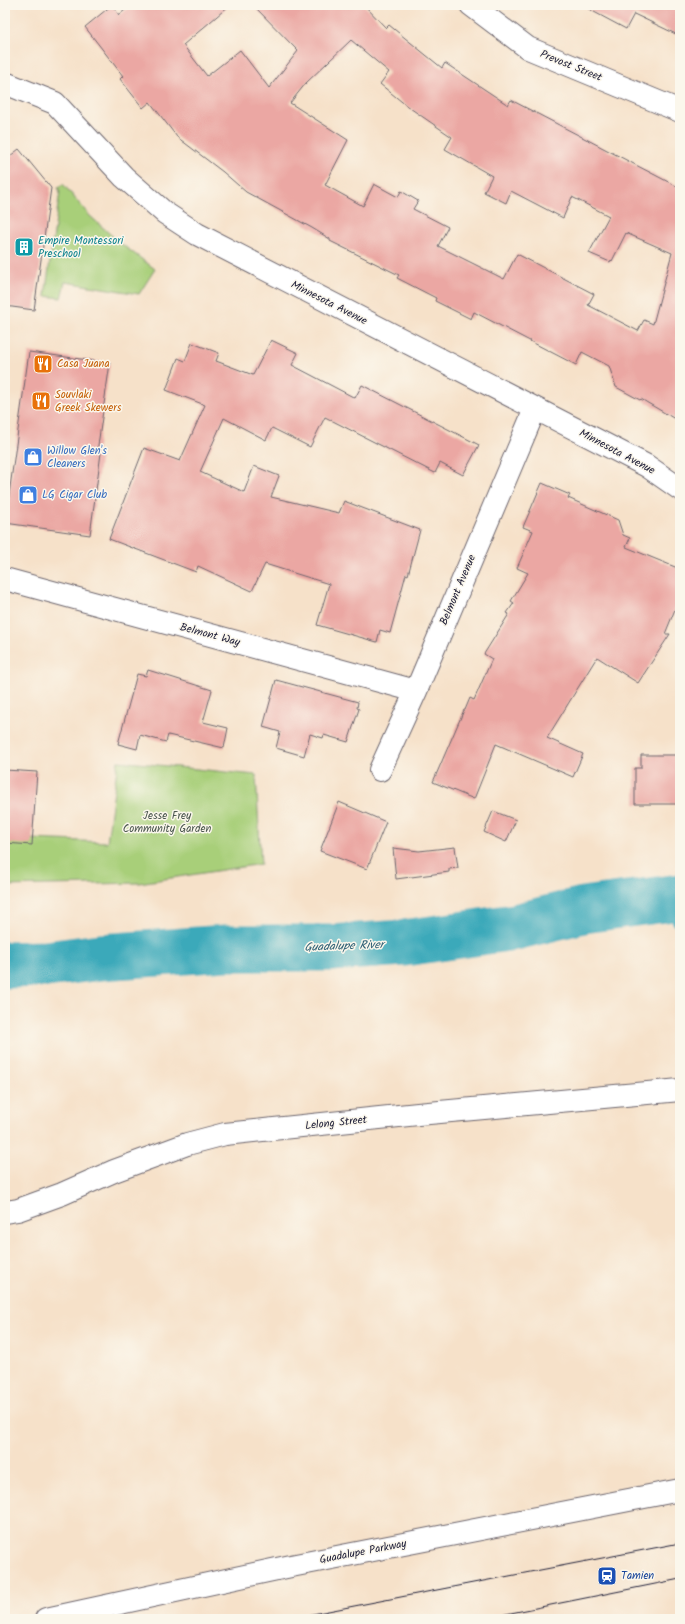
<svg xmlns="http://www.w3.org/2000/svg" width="685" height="1624" font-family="Kalam,sans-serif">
<rect width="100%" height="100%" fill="#fbf7ec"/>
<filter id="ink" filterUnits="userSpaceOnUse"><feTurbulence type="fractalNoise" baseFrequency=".025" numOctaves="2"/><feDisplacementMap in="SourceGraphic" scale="8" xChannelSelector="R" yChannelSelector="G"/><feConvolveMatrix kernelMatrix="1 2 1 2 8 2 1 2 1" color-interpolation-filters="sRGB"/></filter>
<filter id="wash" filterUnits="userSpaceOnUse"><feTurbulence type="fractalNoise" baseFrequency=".012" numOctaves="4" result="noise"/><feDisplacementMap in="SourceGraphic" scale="16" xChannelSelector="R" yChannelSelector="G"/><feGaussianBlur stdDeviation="0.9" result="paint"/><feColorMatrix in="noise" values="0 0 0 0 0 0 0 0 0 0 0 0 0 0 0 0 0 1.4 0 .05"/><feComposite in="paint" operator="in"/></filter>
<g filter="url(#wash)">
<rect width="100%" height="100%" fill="#f6e1c9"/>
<!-- green -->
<path fill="#a8cf79" stroke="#65785a" d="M 63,184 L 89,215 L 120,243 L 155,269 L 139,294 L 65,282 L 61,298 L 45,296 L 60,191 L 58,188 Z
M 118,761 L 256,775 L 261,864 L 139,883 L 5,886 L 5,838 L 107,842 Z"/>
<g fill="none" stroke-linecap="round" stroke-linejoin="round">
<!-- stream -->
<path stroke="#3ba9ba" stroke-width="8" d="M 665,899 L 680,929"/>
<!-- river -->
<path stroke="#3ba9ba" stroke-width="47" d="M 5,965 L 46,964 L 101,957 L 226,948 L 331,948 L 404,943 L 515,927 L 583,910 L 680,897"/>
</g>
<g id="blocks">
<!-- building -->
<path fill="#eba7a3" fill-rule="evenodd" d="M 112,5 L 119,15 L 131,5 L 230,5 L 183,45 L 207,76 L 240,50 L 269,88 L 298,51 L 253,5 L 364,5 L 386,28 L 389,25 L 442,68 L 445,63 L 508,105 L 511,100 L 680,188 L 680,422 L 641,399 L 640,400 L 616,387 L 609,366 L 582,352 L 576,365 L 474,312 L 471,319 L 435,301 L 436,298 L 397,278 L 399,275 L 330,241 L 330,239 L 312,228 L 246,192 L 223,172 L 177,137 L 150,102 L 143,108 L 120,79 L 123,76 L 85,27 ZM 351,40 L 389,72 L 380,84 L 407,106 L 452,137 L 445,149 L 492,176 L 484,192 L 506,203 L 511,191 L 563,218 L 572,197 L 609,216 L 589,253 L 610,262 L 611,260 L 612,261 L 626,233 L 672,253 L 653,324 L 644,320 L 638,331 L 588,305 L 594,294 L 517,254 L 504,279 L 438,246 L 448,227 L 413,209 L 418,201 L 401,191 L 398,197 L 374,184 L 363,206 L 325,185 L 348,140 L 290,103 L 306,83 Z
M 581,5 L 680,5 L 680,36 L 634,14 L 626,29 Z
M 19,149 L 51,188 L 34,310 L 5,306 L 5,160 Z
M 271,340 L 298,353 L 292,365 L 355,398 L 362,385 L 479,445 L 463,475 L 440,463 L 435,473 L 325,417 L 310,447 L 272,428 L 266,440 L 224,418 L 200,472 L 244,492 L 254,466 L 279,476 L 271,497 L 339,513 L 344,501 L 420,530 L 408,575 L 406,574 L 390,633 L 380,630 L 377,642 L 317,625 L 329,584 L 265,564 L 252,591 L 198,566 L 196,572 L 109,539 L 144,448 L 180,461 L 205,405 L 166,390 L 178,358 L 185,361 L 192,343 L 219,353 L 216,361 L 253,375 Z
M 29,352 L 110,363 L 97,452 L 101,453 L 90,535 L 5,523 Z
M 542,483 L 570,495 L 568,498 L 618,520 L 623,535 L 630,538 L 626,547 L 680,569 L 680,597 L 665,634 L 670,634 L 638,683 L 597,657 L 547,738 L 583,754 L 573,777 L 496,744 L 474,799 L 433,782 L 464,710 L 465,710 L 470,698 L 474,700 L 492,659 L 484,654 L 509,614 L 507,613 L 514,603 L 511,601 L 528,573 L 517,568 L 533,531 L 523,527 Z
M 148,670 L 212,690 L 203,722 L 228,728 L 224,748 L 168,735 L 166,742 L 140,735 L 137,749 L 118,744 L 137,674 L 146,676 Z
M 276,680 L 358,702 L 357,708 L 359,709 L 348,742 L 324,735 L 323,738 L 310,734 L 304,756 L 276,748 L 280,732 L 263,727 Z
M 641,755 L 680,755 L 680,804 L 635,804 L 635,768 L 641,768 Z
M 5,770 L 37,772 L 32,845 L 5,843 Z
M 339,802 L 386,822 L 367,869 L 320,851 Z
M 493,811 L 516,820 L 506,842 L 484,832 Z
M 455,847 L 458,868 L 449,869 L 449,872 L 396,879 L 393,848 L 419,851 Z"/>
</g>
</g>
<g filter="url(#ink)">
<use href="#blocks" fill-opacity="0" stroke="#6c656d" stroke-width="1"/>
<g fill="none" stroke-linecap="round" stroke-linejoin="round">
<!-- minor casing -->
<g stroke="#6c656d" stroke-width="24">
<path id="minor" d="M 471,5 L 528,48 L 680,111
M 5,83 L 55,103 L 124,177 L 165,213 L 197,234 L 647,466 L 680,489
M 5,579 L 416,691
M 380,770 L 416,691 L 535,409"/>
</g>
<!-- primary casing -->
<g stroke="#6c656d" stroke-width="24">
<path id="primary" d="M 5,1212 L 18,1210 L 62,1194 L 114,1171 L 187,1144 L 225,1134 L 418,1114 L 680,1090"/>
</g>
<!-- motorway casing -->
<g stroke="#6c656d" stroke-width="24">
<path id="motorway" d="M 46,1619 L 291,1566 L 680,1490"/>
</g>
<!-- minor -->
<use href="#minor" stroke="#fff" stroke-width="22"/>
<!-- primary -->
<use href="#primary" stroke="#fff" stroke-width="22"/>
<!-- motorway -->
<use href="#motorway" stroke="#fff" stroke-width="22"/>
<!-- tram -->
<path stroke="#22223b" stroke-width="1" d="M 287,1619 L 680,1543
M 481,1619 L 680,1579"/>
</g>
</g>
<!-- icons -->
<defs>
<g id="building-square" transform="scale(1)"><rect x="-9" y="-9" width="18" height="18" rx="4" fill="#0f9aa8" stroke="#fbf7ec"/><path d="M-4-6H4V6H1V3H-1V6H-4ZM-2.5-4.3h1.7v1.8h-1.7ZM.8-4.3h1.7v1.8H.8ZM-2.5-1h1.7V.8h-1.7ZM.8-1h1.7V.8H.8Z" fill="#fff"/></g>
<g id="restaurant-square" transform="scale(1)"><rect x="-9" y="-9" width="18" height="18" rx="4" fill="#e8710a" stroke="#fbf7ec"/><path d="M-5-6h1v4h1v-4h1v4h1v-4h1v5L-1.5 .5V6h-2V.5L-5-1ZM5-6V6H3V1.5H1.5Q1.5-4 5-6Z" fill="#fff"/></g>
<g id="shop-square" transform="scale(1)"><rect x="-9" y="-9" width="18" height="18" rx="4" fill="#3f7fe0" stroke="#fbf7ec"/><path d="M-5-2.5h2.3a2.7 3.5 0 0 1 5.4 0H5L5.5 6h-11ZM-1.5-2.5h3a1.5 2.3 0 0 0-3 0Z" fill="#fff"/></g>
<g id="station-square" transform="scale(1)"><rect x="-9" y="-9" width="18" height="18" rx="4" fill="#1a4fb4" stroke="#fbf7ec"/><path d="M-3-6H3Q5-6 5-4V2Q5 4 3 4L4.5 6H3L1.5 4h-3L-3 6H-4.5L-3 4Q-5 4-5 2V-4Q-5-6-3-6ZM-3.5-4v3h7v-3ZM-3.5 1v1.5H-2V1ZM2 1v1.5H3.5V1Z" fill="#fff"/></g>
</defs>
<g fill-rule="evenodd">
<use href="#building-square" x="24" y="247"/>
<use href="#restaurant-square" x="43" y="364"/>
<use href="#restaurant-square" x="41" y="401"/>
<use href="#shop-square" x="33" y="457"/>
<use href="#shop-square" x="28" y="495"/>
<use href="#station-square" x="607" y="1576"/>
</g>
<g text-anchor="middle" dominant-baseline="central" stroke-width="3" stroke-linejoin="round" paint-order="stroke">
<!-- street labels -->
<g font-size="11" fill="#22223b" stroke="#fbf7ec">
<text transform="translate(571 66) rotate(22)">Prevost Street</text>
<text transform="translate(329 303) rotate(27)">Minnesota Avenue</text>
<text transform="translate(617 452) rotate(28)">Minnesota Avenue</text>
<text transform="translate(458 590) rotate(-67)">Belmont Avenue</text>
<text transform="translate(210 635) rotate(15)">Belmont Way</text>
<text transform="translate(336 1123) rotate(-6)">Lelong Street</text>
<text transform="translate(363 1552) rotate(-11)">Guadalupe Parkway</text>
</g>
<!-- culture labels -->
<g font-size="11" fill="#0d838f" stroke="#fbf7ec" text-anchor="start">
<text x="38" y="241">Empire Montessori<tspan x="38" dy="13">Preschool</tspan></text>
</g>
<!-- food labels -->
<g font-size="11" fill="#c56008" stroke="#fbf7ec" text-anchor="start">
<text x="57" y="364">Casa Juana</text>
<text x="55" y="395">Souvlaki<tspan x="55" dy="13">Greek Skewers</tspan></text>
</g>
<!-- shop labels -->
<g font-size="11" fill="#366cbe" stroke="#fbf7ec" text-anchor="start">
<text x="47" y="451">Willow Glen's<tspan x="47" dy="13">Cleaners</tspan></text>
<text x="42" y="495">LG Cigar Club</text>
</g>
<!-- park labels -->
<g font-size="11" fill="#4a564e" stroke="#fbf7ec">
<text x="167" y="816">Jesse Frey<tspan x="167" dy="13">Community Garden</tspan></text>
</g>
<!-- transit labels -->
<g font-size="11" fill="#164399" stroke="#fbf7ec" text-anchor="start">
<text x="621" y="1576">Tamien</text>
</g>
<!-- water labels -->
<g font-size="12" font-style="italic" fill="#2d5f74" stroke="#fbf7ec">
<text transform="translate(344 946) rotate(-2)">Guadalupe River</text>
</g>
</g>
<!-- margin -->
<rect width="685" height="1624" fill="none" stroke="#fbf7ec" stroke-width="20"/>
</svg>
